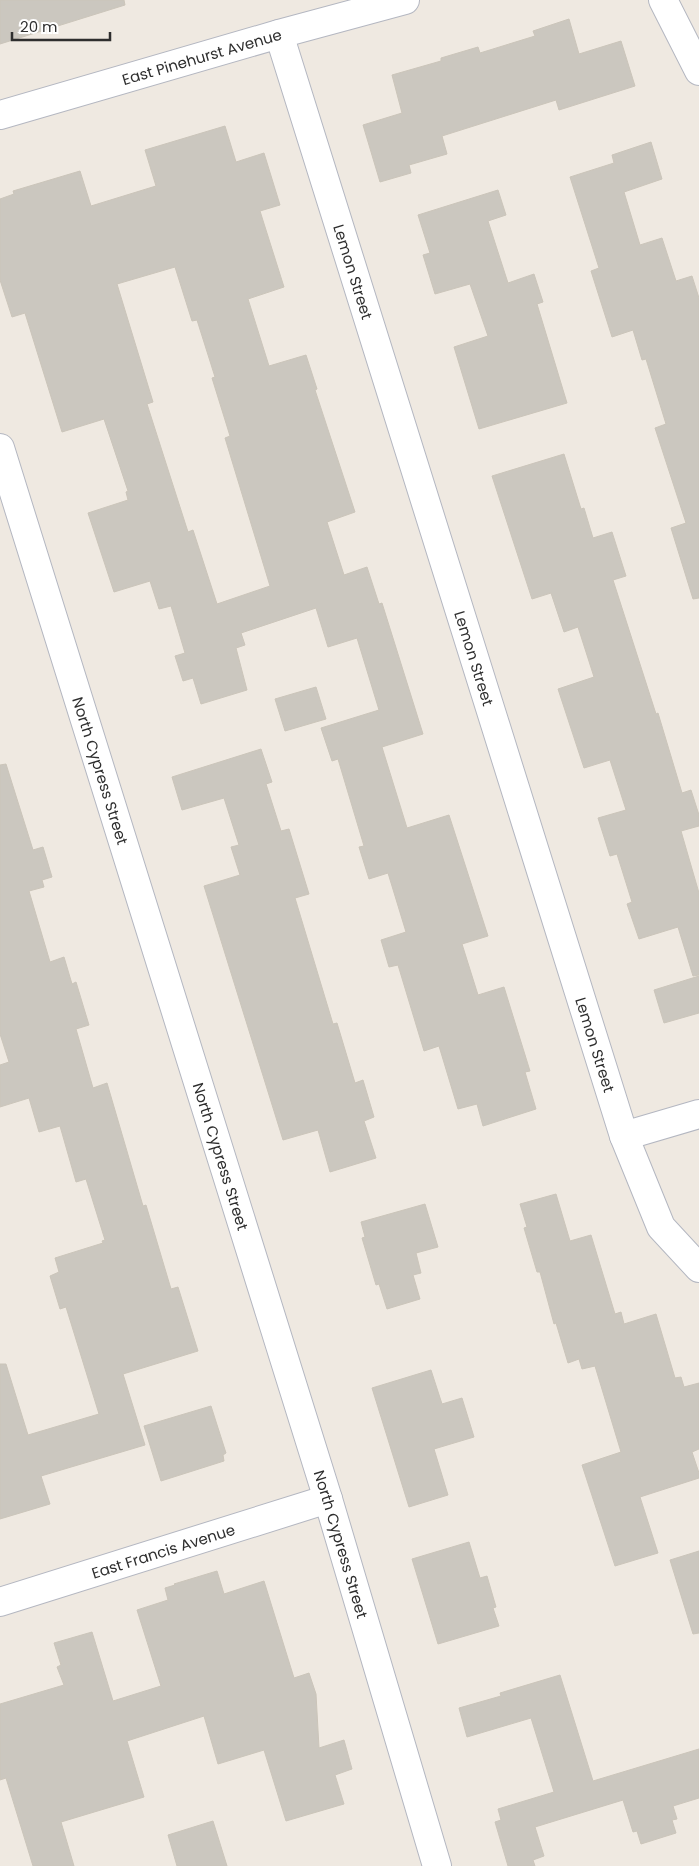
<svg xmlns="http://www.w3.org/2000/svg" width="699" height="1866" font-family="Poppins,sans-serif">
<rect width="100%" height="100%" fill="#efe9e1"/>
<!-- building -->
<path fill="#cbc7bf" stroke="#cbc5ba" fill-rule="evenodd" d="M 0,0 L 124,0 L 125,5 L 0,44 Z
M 569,19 L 579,54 L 621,41 L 635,86 L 559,110 L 556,100 L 442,136 L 447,154 L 409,165 L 411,173 L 380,182 L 363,125 L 402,113 L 392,75 L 441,61 L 441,58 L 478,47 L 480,53 L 535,36 L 533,31 Z
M 225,126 L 236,162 L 264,153 L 280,205 L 260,211 L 284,287 L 248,299 L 269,366 L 306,355 L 317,389 L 315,390 L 355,512 L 327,522 L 344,575 L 367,567 L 379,604 L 382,603 L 423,734 L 382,747 L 407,828 L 449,815 L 488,936 L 462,944 L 478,995 L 504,987 L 530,1071 L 525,1072 L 536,1109 L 483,1126 L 477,1104 L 458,1109 L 439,1046 L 424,1051 L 398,965 L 389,967 L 381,940 L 406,932 L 388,873 L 369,879 L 359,847 L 364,846 L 338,759 L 332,761 L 321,728 L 379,710 L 357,638 L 328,647 L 316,608 L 241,633 L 245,645 L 236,648 L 247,690 L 201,704 L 193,678 L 183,681 L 175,656 L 185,653 L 171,606 L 159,609 L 150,581 L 114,592 L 88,513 L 128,500 L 126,492 L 128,491 L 104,419 L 62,432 L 25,313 L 12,317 L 0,280 L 0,199 L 14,194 L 13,191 L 80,171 L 91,206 L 156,186 L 145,150 ZM 175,267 L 192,321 L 197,320 L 215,377 L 212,378 L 230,436 L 225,438 L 270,586 L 217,604 L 193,530 L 188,532 L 147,404 L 153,402 L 117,284 Z
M 651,142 L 662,179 L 624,192 L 640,245 L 662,238 L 676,281 L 692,276 L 699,298 L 699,598 L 693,599 L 671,528 L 686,523 L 655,428 L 666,424 L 646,359 L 642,360 L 633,330 L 612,337 L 591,271 L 599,268 L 570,177 L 614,163 L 612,155 Z
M 498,190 L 506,215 L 488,221 L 508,283 L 534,274 L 543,302 L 537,304 L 567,403 L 479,429 L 454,347 L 488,336 L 470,284 L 435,294 L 423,255 L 430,253 L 418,215 Z
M 564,454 L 581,509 L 584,508 L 593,538 L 612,532 L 626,576 L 613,580 L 656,714 L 658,713 L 682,793 L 691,790 L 699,815 L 699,826 L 681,831 L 699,893 L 699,975 L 693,976 L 678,927 L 639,939 L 627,904 L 632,902 L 617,854 L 610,856 L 598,818 L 626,810 L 610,760 L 584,768 L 558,689 L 594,677 L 578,627 L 564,632 L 551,593 L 532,599 L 492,476 Z
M 316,687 L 326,719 L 285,731 L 275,699 Z
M 261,749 L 272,782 L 266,784 L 281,831 L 289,829 L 309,894 L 295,898 L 333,1024 L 337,1023 L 355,1083 L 363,1080 L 374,1117 L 364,1121 L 376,1158 L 330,1172 L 318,1130 L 283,1140 L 204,886 L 240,875 L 231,847 L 239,845 L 224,798 L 182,810 L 172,777 Z
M 6,764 L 33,850 L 43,847 L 52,877 L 42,880 L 44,887 L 29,891 L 50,962 L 64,957 L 72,984 L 76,982 L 89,1025 L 76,1029 L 93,1088 L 107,1083 L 143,1206 L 146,1205 L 171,1289 L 178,1287 L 198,1351 L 123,1374 L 145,1445 L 41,1476 L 50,1504 L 0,1519 L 0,1364 L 6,1364 L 28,1435 L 99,1414 L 66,1307 L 60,1309 L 50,1276 L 59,1272 L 55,1258 L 103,1243 L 102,1241 L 105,1240 L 86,1179 L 76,1182 L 60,1126 L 39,1132 L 29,1098 L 0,1107 L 0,1065 L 9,1062 L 0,1034 L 0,765 Z
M 699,976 L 699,1013 L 664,1023 L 654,990 Z
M 556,1194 L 570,1241 L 591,1235 L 615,1314 L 621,1312 L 624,1324 L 656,1314 L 675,1378 L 681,1377 L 684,1387 L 699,1383 L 699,1449 L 692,1452 L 699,1473 L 699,1478 L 640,1497 L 658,1553 L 615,1566 L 582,1465 L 621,1452 L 595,1366 L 582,1369 L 579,1359 L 568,1363 L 556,1323 L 554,1324 L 540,1272 L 537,1272 L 524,1228 L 527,1227 L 520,1204 Z
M 425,1204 L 438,1247 L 416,1253 L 421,1273 L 413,1275 L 420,1299 L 387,1309 L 379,1284 L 376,1285 L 362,1238 L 365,1237 L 361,1222 Z
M 431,1370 L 442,1404 L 462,1398 L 474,1437 L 434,1449 L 448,1495 L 409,1507 L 372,1388 Z
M 211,1406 L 226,1453 L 223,1455 L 224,1461 L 161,1481 L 144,1426 Z
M 469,1542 L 480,1578 L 487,1576 L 496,1607 L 493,1608 L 499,1626 L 438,1644 L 412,1559 Z
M 699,1551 L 699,1633 L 693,1634 L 670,1560 Z
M 217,1571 L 224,1594 L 264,1581 L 294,1678 L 309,1673 L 316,1694 L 319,1748 L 344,1740 L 352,1769 L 335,1775 L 344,1804 L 286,1821 L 264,1750 L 218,1764 L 204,1716 L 127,1741 L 144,1797 L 61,1822 L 74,1866 L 33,1866 L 6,1778 L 0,1780 L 0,1704 L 64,1685 L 57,1667 L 61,1665 L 54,1643 L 92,1632 L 113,1701 L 161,1686 L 137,1610 L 168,1600 L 165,1588 L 175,1585 L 174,1584 Z
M 560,1675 L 593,1781 L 699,1749 L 699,1798 L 673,1806 L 677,1819 L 672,1820 L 676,1833 L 641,1844 L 637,1831 L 633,1832 L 623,1800 L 535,1827 L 544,1856 L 533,1860 L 535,1866 L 508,1866 L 495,1822 L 501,1820 L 498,1809 L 554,1792 L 531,1718 L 467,1737 L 459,1708 L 501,1696 L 500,1693 Z
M 213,1821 L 227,1866 L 177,1866 L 168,1835 Z"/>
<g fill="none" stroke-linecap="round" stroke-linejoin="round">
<!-- minor casing -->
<g stroke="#b4b7c1" stroke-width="30">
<g id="minor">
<path d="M 663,0 L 699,71"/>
<path id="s1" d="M 279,34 L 624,1136 L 661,1227 L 699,1268"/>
<path id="s2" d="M 0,115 L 279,34 L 405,0"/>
<path id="s3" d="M 0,448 L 328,1499 L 437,1866"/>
<path d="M 624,1136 L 699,1114"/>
<path id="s4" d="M 0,1602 L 328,1499"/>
</g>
</g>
<!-- minor -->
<use href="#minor" stroke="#fff" stroke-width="28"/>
</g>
<g text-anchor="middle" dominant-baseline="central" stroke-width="4.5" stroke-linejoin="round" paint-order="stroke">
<!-- street labels -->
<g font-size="15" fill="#2e2e2e" stroke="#fff">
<text stroke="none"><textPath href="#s2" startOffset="210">East Pinehurst Avenue</textPath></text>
<text stroke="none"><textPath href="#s1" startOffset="249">Lemon Street</textPath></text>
<text stroke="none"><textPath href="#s1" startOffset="654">Lemon Street</textPath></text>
<text stroke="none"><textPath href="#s3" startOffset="338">North Cypress Street</textPath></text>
<text stroke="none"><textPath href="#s1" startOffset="1059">Lemon Street</textPath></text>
<text stroke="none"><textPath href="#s3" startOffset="742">North Cypress Street</textPath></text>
<text stroke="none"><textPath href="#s3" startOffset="1148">North Cypress Street</textPath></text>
<text stroke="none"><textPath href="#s4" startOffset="171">East Francis Avenue</textPath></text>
</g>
</g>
<!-- scale -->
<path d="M12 32v8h98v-8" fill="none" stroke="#2e2e2e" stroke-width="2.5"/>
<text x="20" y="32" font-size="15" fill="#2e2e2e" stroke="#ffffff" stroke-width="4" paint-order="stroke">20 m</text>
</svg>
